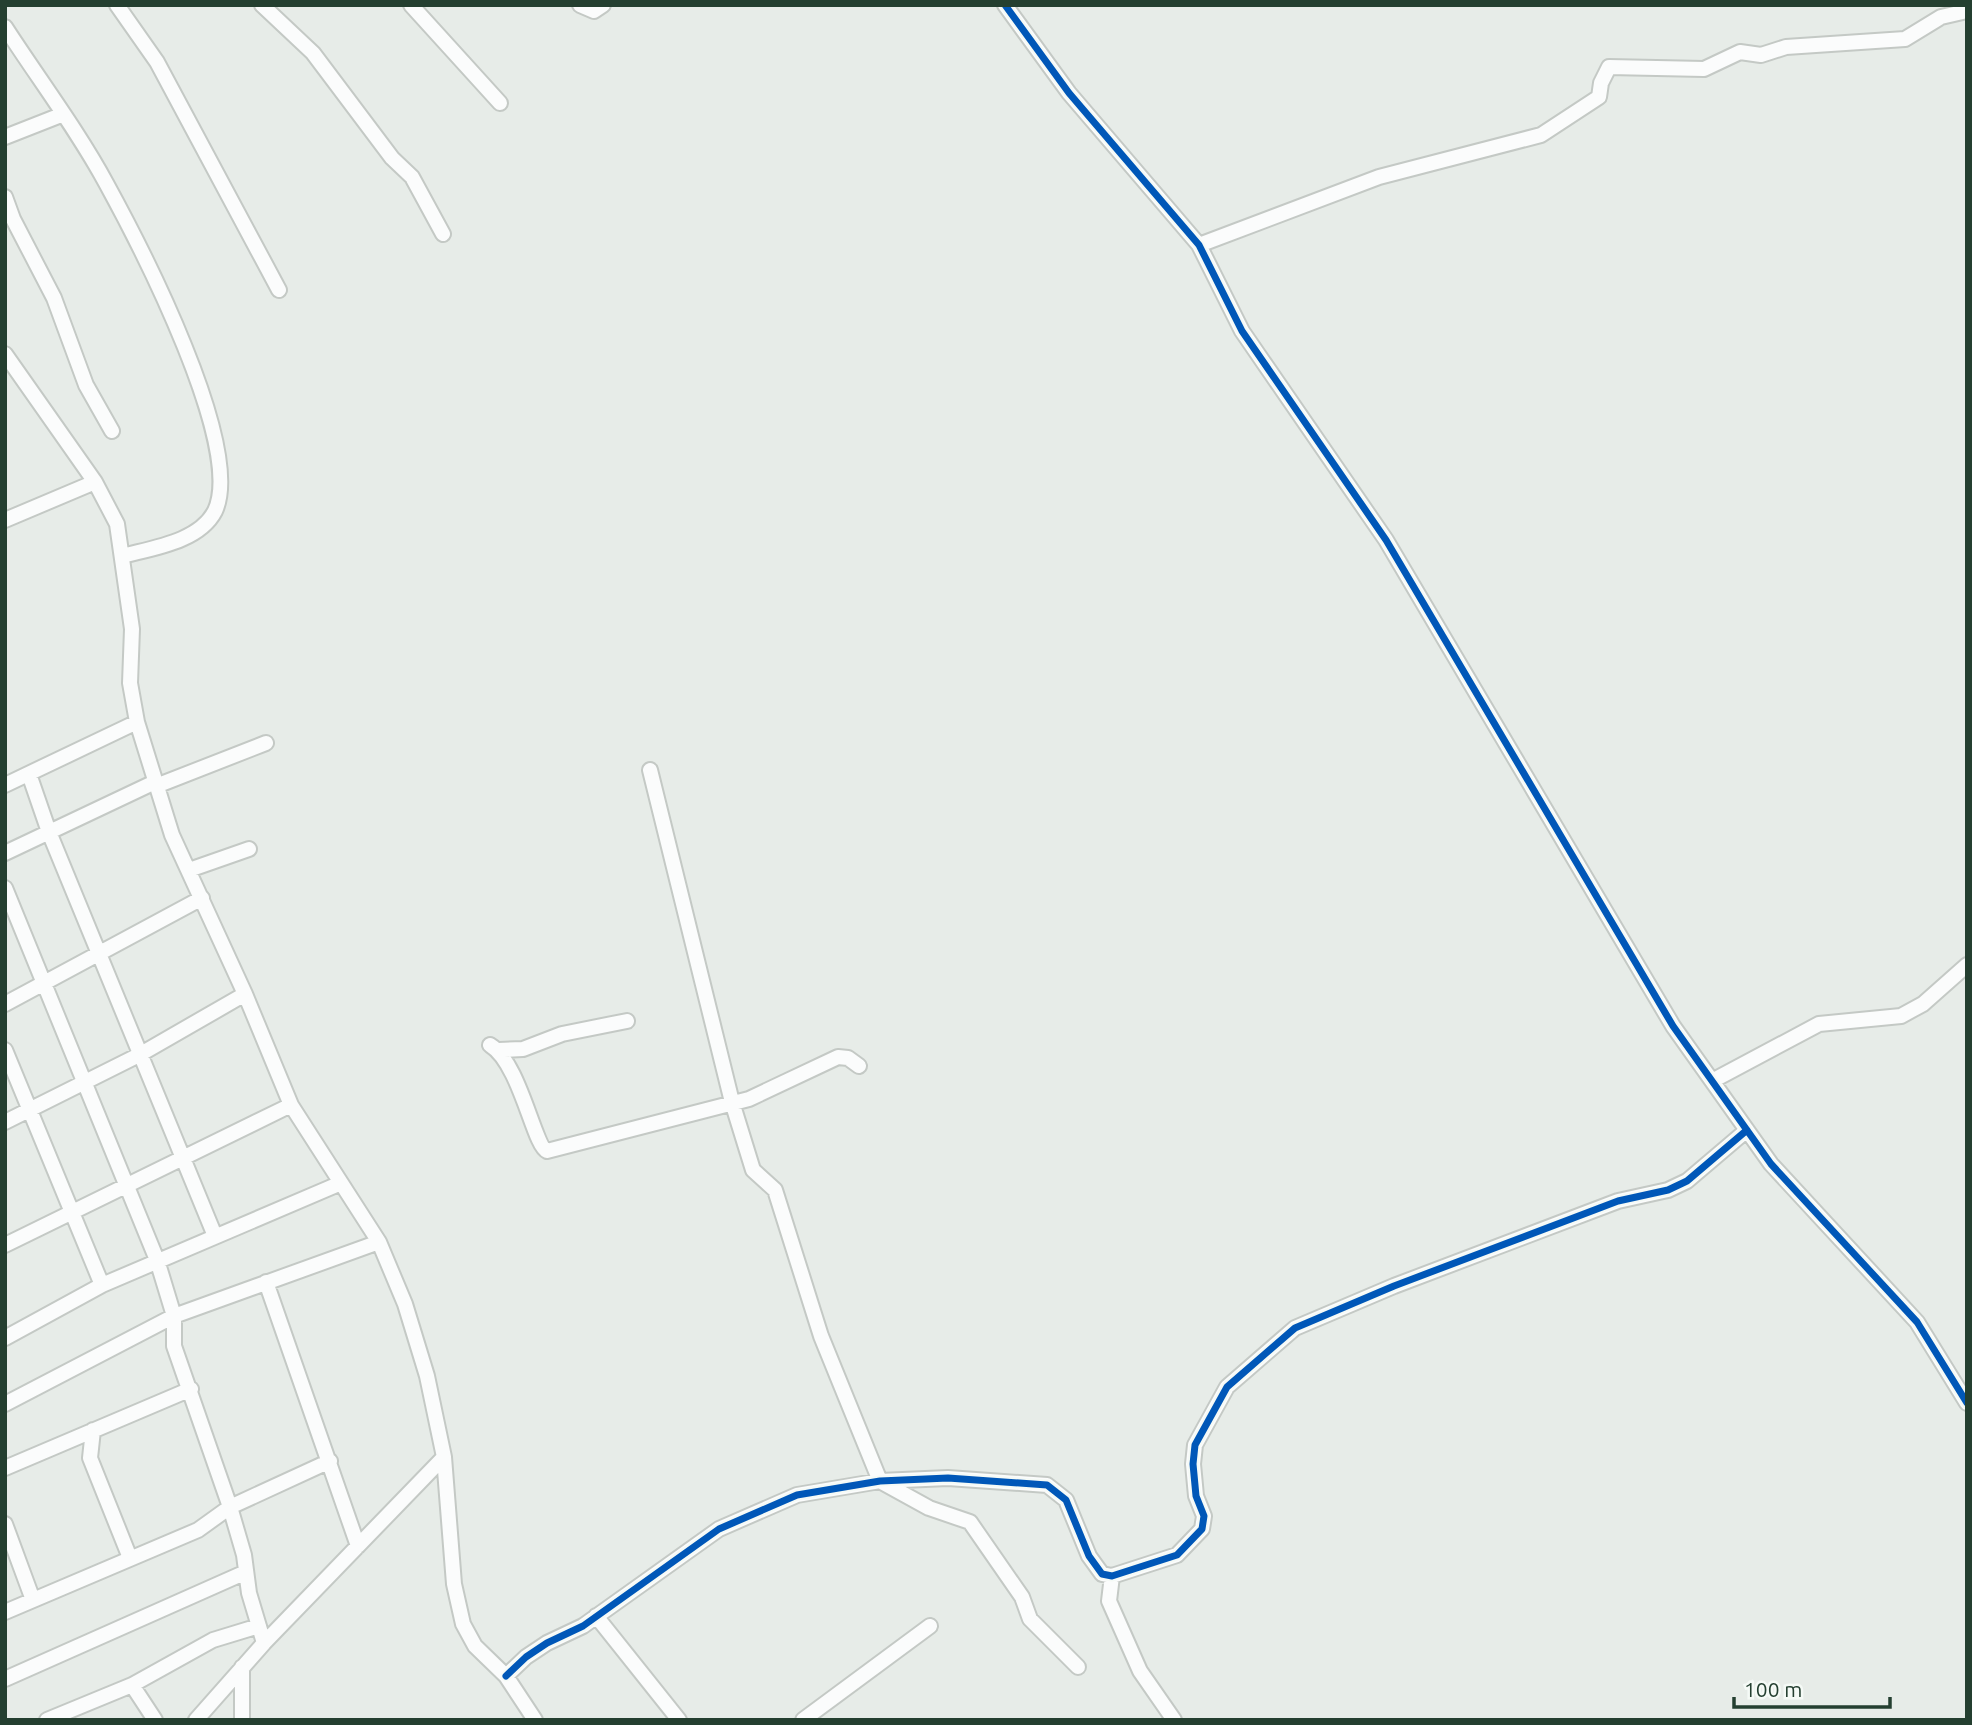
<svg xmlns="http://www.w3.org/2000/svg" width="1972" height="1725" font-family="Ubuntu,sans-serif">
<rect width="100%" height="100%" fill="#e7ece8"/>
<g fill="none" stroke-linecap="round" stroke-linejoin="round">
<!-- minor casing -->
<g stroke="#c4c9c5" stroke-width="18">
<path id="minor" d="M 117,5 L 157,62 L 279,290
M 262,5 L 313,53 L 392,158 L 412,177 L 443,234
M 411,5 L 500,103
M 580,5 L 594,11 L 603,5
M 1005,5 L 1069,93 L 1199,245 L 1242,331 L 1386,540 L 1673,1026 L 1771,1164 L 1917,1322 L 1967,1403
M 5,27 C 38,78 78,131 106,183 C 140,245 245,447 215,511 C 199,542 152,548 122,556
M 5,137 L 61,115
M 5,197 L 13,219 L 54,298 L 86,385 L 112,431
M 1199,245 L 1379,177 L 1541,135 L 1599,97 L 1601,83 L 1609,67 L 1704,69 L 1740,52 L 1761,55 L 1786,47 L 1905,39 L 1941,17 L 1967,11
M 5,354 L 95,482 L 117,524 L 132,629 L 130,683 L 137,722 L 172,835 L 245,994 L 291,1105 L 379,1242 L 405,1304 L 427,1376 L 444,1457 L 454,1584 L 463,1624 L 475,1646 L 506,1676 L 535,1720
M 5,520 L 95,482
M 650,770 L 732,1102 L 753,1170 L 775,1190 L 821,1336 L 880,1481 L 929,1508 L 970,1522 L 1022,1597 L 1030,1619 L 1078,1667
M 29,774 L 49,832 L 215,1236
M 5,785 L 137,722
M 156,786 L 266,743
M 5,853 L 155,782
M 189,870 L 249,849
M 5,888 L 157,1260 L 174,1316 L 174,1346 L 230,1507 L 244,1555 L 249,1593 L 264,1643
M 5,1004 L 202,898
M 490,1045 C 520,1063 534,1146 547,1151 L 749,1099 L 838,1057 L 848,1058 L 859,1066
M 5,1050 L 102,1285
M 499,1050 L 523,1049 L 562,1034 L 627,1021
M 1712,1081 L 1819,1024 L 1901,1016 L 1923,1004 L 1967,965
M 5,1122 L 139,1055 L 245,994
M 5,1245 L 291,1105
M 266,1282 L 358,1546
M 5,1338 L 102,1285 L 341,1183
M 5,1404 L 174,1316 L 379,1242
M 93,1430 L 90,1458 L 130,1558
M 5,1468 L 191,1389
M 5,1524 L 33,1600
M 1112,1576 L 1109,1601 L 1140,1671 L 1174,1720
M 5,1612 L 198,1530 L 230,1507 L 330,1461
M 596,1616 L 679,1720
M 242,1667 L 242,1720
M 506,1676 L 526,1657 L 547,1643 L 583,1626 L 719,1529 L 797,1495 L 880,1481 L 948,1478 L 1047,1485 L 1066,1500 L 1089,1556 L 1102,1574 L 1112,1576 L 1177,1555 L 1202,1529 L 1204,1516 L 1196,1496 L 1193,1464 L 1195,1445 L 1227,1387 L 1295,1328 L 1394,1286 L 1618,1201 L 1668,1190 L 1687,1181 L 1747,1130
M 5,1679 L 246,1572
M 132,1685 L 155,1720
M 47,1720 L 132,1685 L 213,1640 L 259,1626
M 196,1720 L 264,1643 L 444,1457
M 803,1720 L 930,1626"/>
</g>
<!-- minor -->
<use href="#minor" stroke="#fbfcfc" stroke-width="14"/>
<!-- cycleway casing -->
<g stroke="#f5faf6" stroke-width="11">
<path id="cycleway" d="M 1005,5 L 1069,93 L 1199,245 L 1242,331 L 1386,540 L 1673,1026 L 1771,1164 L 1917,1322 L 1967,1403
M 506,1676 L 526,1657 L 547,1643 L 583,1626 L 719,1529 L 797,1495 L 880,1481 L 948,1478 L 1047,1485 L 1066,1500 L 1089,1556 L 1102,1574 L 1112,1576 L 1177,1555 L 1202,1529 L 1204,1516 L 1196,1496 L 1193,1464 L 1195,1445 L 1227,1387 L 1295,1328 L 1394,1286 L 1618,1201 L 1668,1190 L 1687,1181 L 1747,1130"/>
</g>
<!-- cycleway -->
<use href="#cycleway" stroke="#0057b8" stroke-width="7"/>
</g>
<!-- border -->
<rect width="1972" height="1725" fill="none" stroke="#243f30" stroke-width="14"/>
<!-- scale -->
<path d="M1734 1697v10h156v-10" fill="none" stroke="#243f30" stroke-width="3.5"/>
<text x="1744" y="1697" font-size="21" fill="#243f30" stroke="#f5faf6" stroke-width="5" paint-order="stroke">100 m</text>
</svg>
